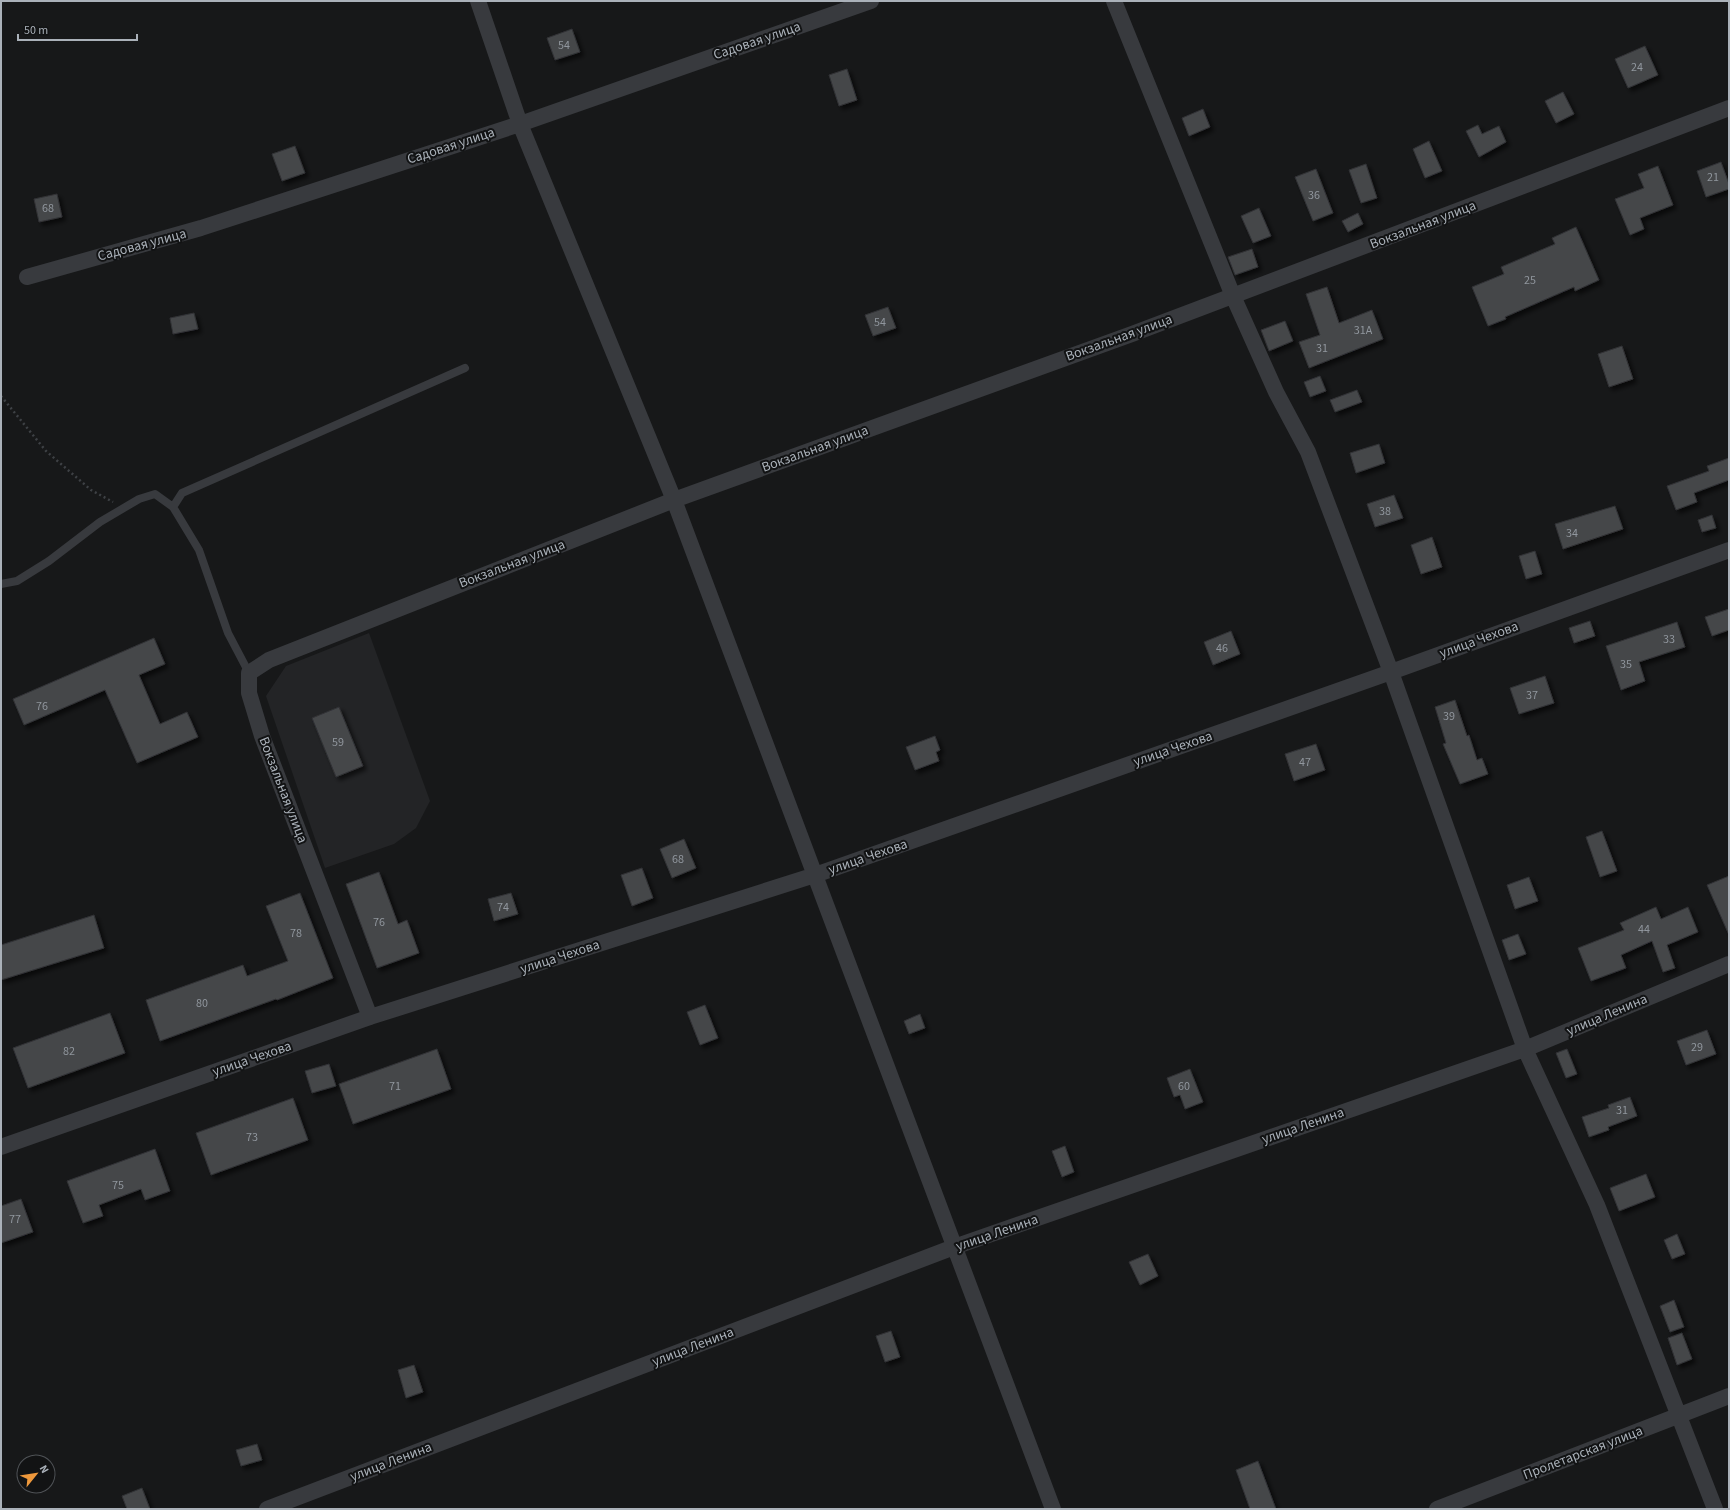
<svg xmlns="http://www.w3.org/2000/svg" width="1730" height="1510" font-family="'Source Sans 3',sans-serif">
<defs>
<filter id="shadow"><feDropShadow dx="3.5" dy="3.5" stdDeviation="2" flood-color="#0009"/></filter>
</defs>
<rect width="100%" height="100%" fill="#171819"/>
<!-- built -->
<path fill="#232426" d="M 369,633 L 430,801 L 416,828 L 394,844 L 325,868 L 266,696 L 286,666 Z"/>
<!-- building -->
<path fill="#444649" stroke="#313235" filter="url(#shadow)" d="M 572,29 L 580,52 L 555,60 L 547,38 Z
M 1645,46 L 1658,75 L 1628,88 L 1615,59 Z
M 847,69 L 857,100 L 839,106 L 829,75 Z
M 1563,92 L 1574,114 L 1556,123 L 1545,101 Z
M 1203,109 L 1210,127 L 1189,136 L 1182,118 Z
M 1478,125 L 1482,134 L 1499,126 L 1506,142 L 1479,157 L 1466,131 Z
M 1429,141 L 1442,171 L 1425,178 L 1413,149 Z
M 295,146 L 305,173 L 282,181 L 272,154 Z
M 1721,162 L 1729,184 L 1729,189 L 1706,197 L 1697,171 Z
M 1366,164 L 1377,198 L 1361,203 L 1349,170 Z
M 1658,166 L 1673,205 L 1640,218 L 1644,229 L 1630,235 L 1615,199 L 1644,188 L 1638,174 Z
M 1316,169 L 1333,213 L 1313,221 L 1295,177 Z
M 57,194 L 62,217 L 39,222 L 34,199 Z
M 1259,208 L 1271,236 L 1253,243 L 1241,216 Z
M 1358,213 L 1363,224 L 1348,232 L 1342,221 Z
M 1576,227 L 1599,280 L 1575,291 L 1574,287 L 1505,317 L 1506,319 L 1488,326 L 1472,287 L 1504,274 L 1501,267 L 1555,244 L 1552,238 Z
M 1252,249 L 1258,267 L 1235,275 L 1228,257 Z
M 1327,287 L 1339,323 L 1372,310 L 1383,339 L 1309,368 L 1299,342 L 1320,335 L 1306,294 Z
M 888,307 L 896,328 L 873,336 L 865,315 Z
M 194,313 L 198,329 L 173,334 L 170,318 Z
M 1285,321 L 1293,341 L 1269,351 L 1261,330 Z
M 1622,346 L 1633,379 L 1609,387 L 1598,354 Z
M 1320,376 L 1326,391 L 1310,397 L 1304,382 Z
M 1357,390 L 1362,402 L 1335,412 L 1330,400 Z
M 1379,444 L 1385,463 L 1356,473 L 1350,453 Z
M 1729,458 L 1729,480 L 1694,493 L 1697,502 L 1676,510 L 1667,486 L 1709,471 L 1707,466 Z
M 1394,495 L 1403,518 L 1375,527 L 1367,504 Z
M 1615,506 L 1623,529 L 1563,549 L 1555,524 Z
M 1712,515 L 1716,528 L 1702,532 L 1698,520 Z
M 1432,537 L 1442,567 L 1421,574 L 1411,545 Z
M 1535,551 L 1542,574 L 1526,579 L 1519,556 Z
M 1729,609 L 1729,630 L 1712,636 L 1705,617 Z
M 1590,621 L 1595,636 L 1574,643 L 1569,628 Z
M 1677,622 L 1685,647 L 1639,662 L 1645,681 L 1621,690 L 1606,646 Z
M 1231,631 L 1240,654 L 1213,665 L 1204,642 Z
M 154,638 L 165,664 L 139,675 L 160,724 L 187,712 L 198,737 L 137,763 L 105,690 L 24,725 L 13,699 Z
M 1545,676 L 1554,703 L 1519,714 L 1510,688 Z
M 1455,700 L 1467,736 L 1469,735 L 1477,760 L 1482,758 L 1488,774 L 1460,784 L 1443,744 L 1446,743 L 1435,707 Z
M 339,707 L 363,766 L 336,777 L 312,718 Z
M 935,736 L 940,750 L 936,752 L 939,761 L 915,770 L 906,747 Z
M 1316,744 L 1325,770 L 1294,781 L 1285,754 Z
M 1602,831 L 1617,871 L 1600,877 L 1586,837 Z
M 684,839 L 696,868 L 672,878 L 660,849 Z
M 642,868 L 653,898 L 632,906 L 621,875 Z
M 379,872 L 398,924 L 407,920 L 419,953 L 377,968 L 346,884 Z
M 1729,876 L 1729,935 L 1707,885 Z
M 1529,877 L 1538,901 L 1515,909 L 1507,885 Z
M 300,893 L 333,978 L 277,1000 L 276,999 L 160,1041 L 146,1000 L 243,965 L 247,976 L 288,961 L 266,906 Z
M 511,893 L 518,914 L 494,921 L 488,899 Z
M 1656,907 L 1661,919 L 1688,907 L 1698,932 L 1667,945 L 1675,968 L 1663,972 L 1652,941 L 1621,955 L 1626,968 L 1591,981 L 1578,948 L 1624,930 L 1620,923 Z
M 94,915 L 104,948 L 1,980 L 1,945 Z
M 1518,934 L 1526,954 L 1509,960 L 1502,940 Z
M 705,1005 L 718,1038 L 700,1045 L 687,1012 Z
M 110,1013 L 125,1053 L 28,1088 L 13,1048 Z
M 920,1014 L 925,1028 L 909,1034 L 904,1021 Z
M 1707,1030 L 1716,1054 L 1686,1065 L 1677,1041 Z
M 437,1049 L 451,1089 L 353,1124 L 339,1084 Z
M 1567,1049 L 1577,1074 L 1566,1078 L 1556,1053 Z
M 329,1064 L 336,1086 L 312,1093 L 305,1071 Z
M 1190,1069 L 1203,1102 L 1185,1109 L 1180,1095 L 1174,1097 L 1167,1078 Z
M 1630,1097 L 1637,1116 L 1608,1127 L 1609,1130 L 1589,1137 L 1582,1117 L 1609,1108 L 1608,1105 Z
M 293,1098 L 308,1140 L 211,1175 L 196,1133 Z
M 1065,1146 L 1074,1172 L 1062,1177 L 1052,1151 Z
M 155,1149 L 170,1191 L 145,1200 L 141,1189 L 99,1205 L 103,1216 L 83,1223 L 67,1181 Z
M 1646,1174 L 1655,1197 L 1619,1211 L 1610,1188 Z
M 21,1199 L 33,1232 L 1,1243 L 1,1206 Z
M 1677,1234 L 1685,1254 L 1672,1259 L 1664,1240 Z
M 1148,1254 L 1158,1276 L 1140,1285 L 1129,1262 Z
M 1674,1300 L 1684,1327 L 1670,1332 L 1660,1306 Z
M 891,1331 L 900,1357 L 885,1362 L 876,1336 Z
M 1682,1333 L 1692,1359 L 1677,1365 L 1668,1338 Z
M 414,1365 L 423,1392 L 406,1398 L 398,1370 Z
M 257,1444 L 262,1460 L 241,1466 L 236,1450 Z
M 1258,1461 L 1276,1509 L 1250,1509 L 1236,1470 Z
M 142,1488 L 150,1509 L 127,1509 L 122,1496 Z"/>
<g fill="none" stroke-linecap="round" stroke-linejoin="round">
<!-- path -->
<path stroke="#3e4145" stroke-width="2.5" stroke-dasharray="2 3" stroke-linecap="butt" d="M 1,396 L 46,451 L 91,490 L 113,502"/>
<!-- lane -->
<path stroke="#383a3e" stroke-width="8" d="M 173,507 L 182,493 L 465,368
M 1,584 L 17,581 L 49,561 L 100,522 L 139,499 L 155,494 L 173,507 L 199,550 L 228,633 L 249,673"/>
<!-- street -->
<path stroke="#383a3e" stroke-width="16" d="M 478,1 L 520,124 L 674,500 L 1053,1509
M 1114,1 L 1233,296 L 1276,392 L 1308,452 L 1391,672 L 1525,1049 L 1597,1205 L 1715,1509
M 27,277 L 201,228 L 520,124 L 871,1
M 370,1017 L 262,736 L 249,693 L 249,673 L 269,660 L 674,500 L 1132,334 L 1729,108
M 1,1147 L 370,1017 L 815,875 L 1391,672 L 1729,550
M 267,1509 L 954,1247 L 1525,1049 L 1729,964
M 1437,1509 L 1729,1396"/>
</g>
<g text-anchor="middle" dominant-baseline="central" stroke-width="4" stroke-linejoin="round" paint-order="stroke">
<!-- number labels -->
<g font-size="12" fill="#90969d">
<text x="564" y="45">54</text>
<text x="1637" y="67">24</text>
<text x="1713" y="177">21</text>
<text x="1314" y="195">36</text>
<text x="48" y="208">68</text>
<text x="1530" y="280">25</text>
<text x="880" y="322">54</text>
<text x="1363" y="330">31А</text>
<text x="1322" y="348">31</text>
<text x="1385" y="511">38</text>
<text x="1572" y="533">34</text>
<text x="1669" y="639">33</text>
<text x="1222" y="648">46</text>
<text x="1626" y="664">35</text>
<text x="1532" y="695">37</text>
<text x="42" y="706">76</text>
<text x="1449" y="716">39</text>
<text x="338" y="742">59</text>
<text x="1305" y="762">47</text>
<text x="678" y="859">68</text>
<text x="503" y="907">74</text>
<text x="379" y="922">76</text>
<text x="1644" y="929">44</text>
<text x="296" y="933">78</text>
<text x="202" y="1003">80</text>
<text x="1697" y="1047">29</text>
<text x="69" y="1051">82</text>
<text x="395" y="1086">71</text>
<text x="1184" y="1086">60</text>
<text x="1622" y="1110">31</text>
<text x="252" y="1137">73</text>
<text x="118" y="1185">75</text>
<text x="15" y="1219">77</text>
</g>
<!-- street labels -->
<g font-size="14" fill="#aab1b9" stroke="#121314">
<text transform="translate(757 41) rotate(-19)">Садовая улица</text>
<text transform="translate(451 146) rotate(-18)">Садовая улица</text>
<text transform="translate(1423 225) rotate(-21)">Вокзальная улица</text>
<text transform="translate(142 245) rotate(-15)">Садовая улица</text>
<text transform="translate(1119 338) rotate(-20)">Вокзальная улица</text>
<text transform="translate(815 449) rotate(-20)">Вокзальная улица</text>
<text transform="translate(512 564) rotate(-21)">Вокзальная улица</text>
<text transform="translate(1479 640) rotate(-20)">улица Чехова</text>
<text transform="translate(1173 749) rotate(-19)">улица Чехова</text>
<text transform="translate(283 790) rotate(69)">Вокзальная улица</text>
<text transform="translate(868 857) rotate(-19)">улица Чехова</text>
<text transform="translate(560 957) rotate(-18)">улица Чехова</text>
<text transform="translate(1607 1015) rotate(-23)">улица Ленина</text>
<text transform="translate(252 1059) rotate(-19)">улица Чехова</text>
<text transform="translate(1303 1126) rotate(-19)">улица Ленина</text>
<text transform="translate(997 1233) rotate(-19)">улица Ленина</text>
<text transform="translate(693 1347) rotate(-21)">улица Ленина</text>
<text transform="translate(1583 1453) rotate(-21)">Пролетарская улица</text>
<text transform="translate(391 1462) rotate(-21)">улица Ленина</text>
</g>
</g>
<!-- border -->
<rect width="1730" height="1510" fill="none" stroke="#aab1b9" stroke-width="4"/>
<!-- north arrow -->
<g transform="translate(36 1474) rotate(60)"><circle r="19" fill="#121314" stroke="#4f5256"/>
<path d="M0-3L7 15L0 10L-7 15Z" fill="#ed983c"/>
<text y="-6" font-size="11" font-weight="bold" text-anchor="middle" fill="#aab1b9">N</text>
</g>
<!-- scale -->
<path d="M18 34v6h119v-6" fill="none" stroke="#aab1b9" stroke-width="2"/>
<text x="24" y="34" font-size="12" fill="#aab1b9" stroke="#121314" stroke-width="3" paint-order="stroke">50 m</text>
</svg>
